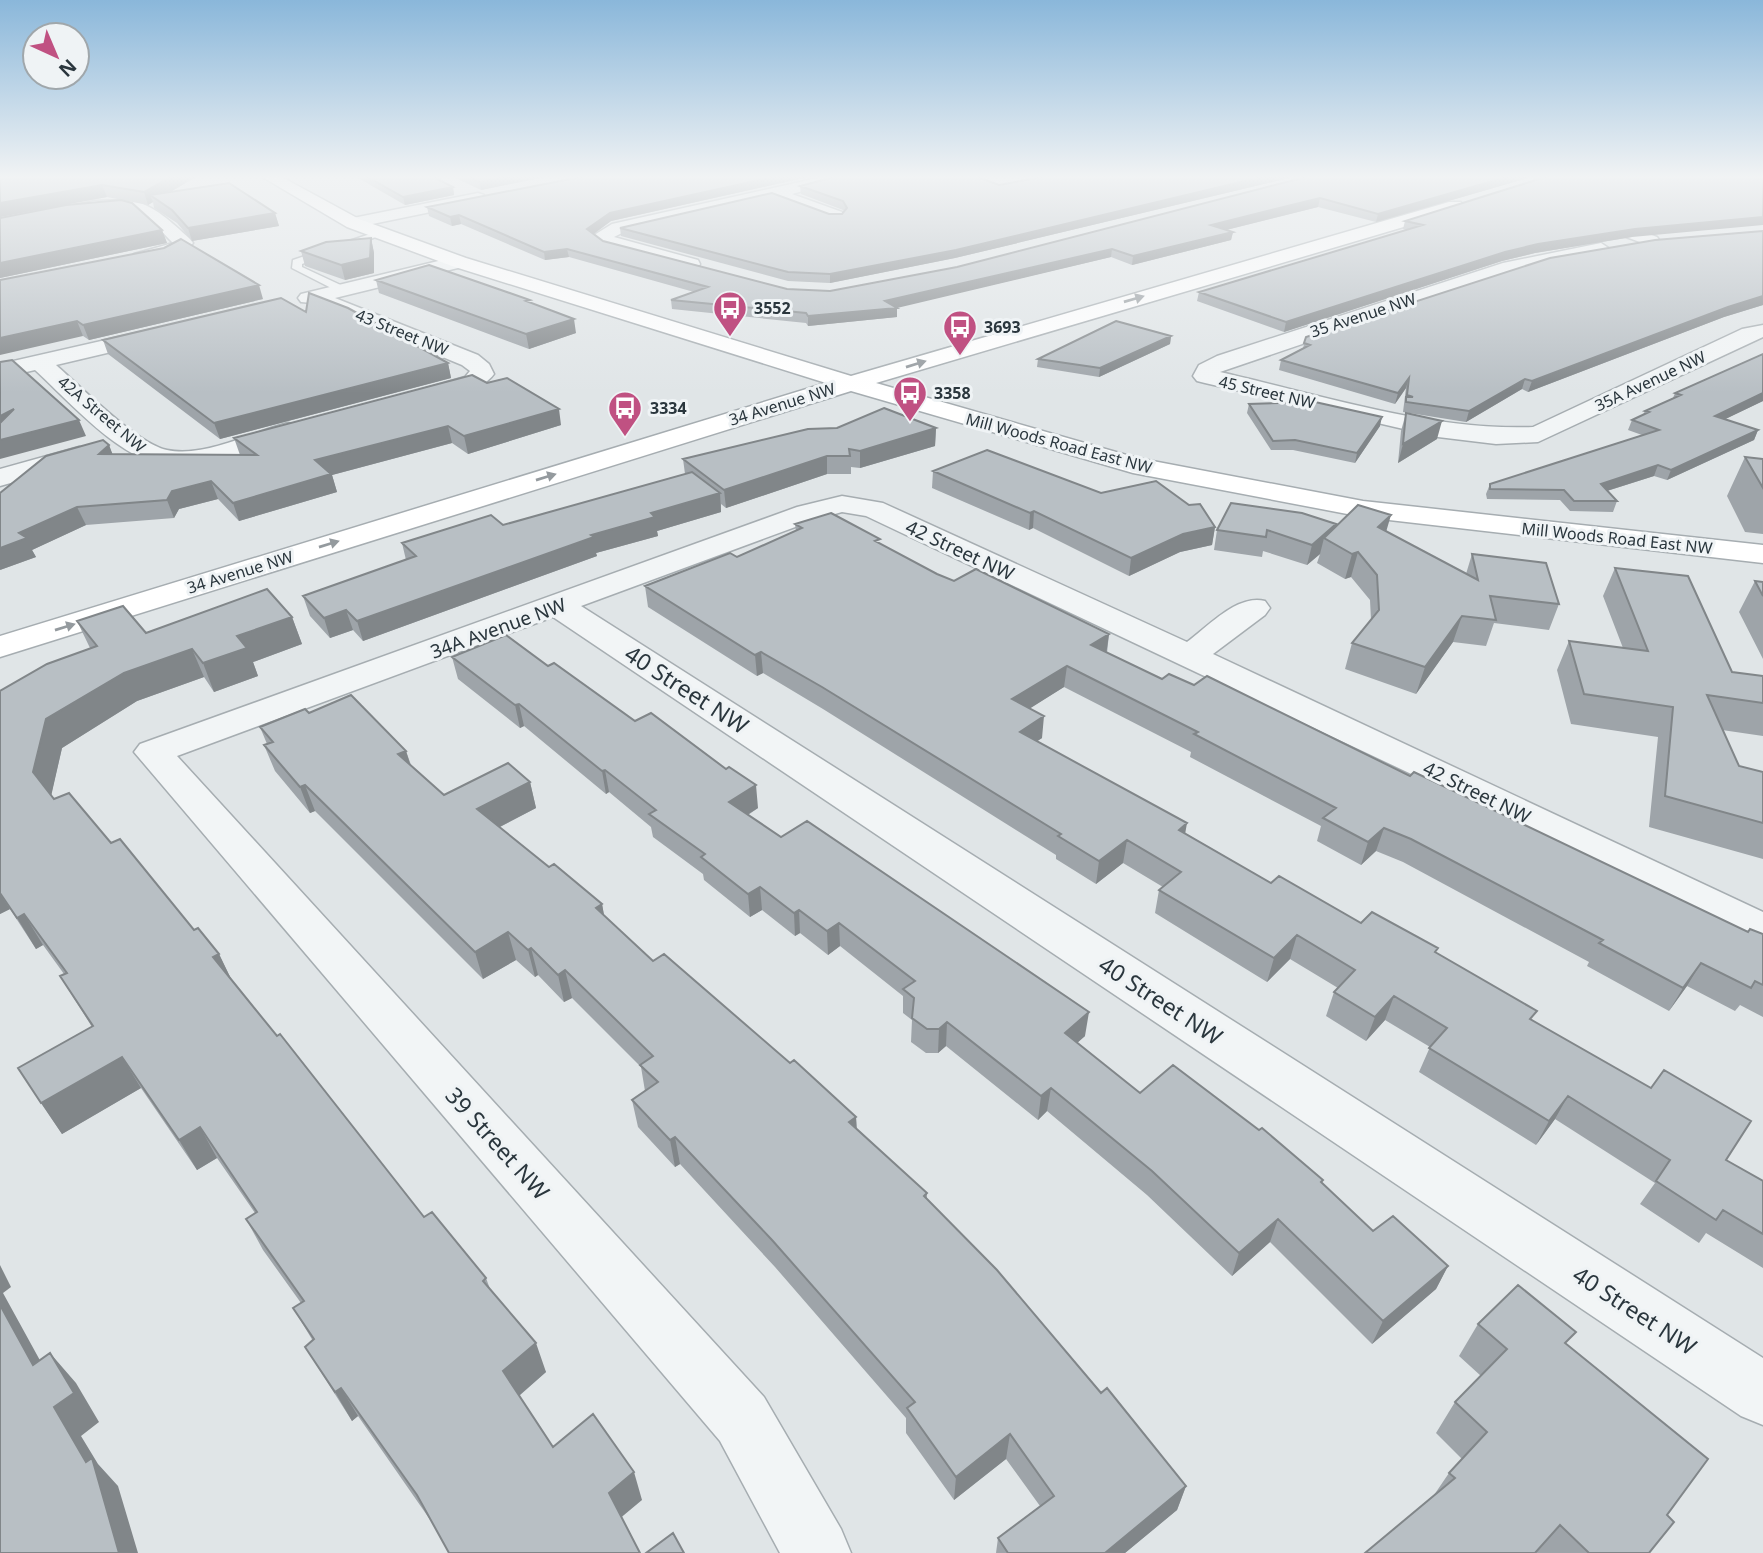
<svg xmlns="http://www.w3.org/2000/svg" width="1763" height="1553" font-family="'Noto Sans',sans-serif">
<rect width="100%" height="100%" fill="#e0e5e7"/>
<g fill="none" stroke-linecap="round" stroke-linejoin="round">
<!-- lane casing -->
<g stroke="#a6adb1" stroke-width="3">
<path id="lane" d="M 376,232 L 384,234 L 302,264 L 302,267 L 347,288 L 347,292 L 339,292 L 292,268 L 293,260 Z"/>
</g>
<!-- street casing -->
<g stroke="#a6adb1" stroke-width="3">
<path id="street" d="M 831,175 L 861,175 L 792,194 L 842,212 L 845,216 L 842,220 L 830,220 L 773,198 L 624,232 L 614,237 L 698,260 L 700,264 L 698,268 L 691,270 L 605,247 L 591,237 L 612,224 Z
M 478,193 L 484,195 L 484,201 L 353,228 L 344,223 L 353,218 Z
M 130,200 C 156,206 171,222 190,239 L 193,243 C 181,259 160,259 141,264 L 134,262 L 132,258 L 134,254 L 173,243 C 162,232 150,218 135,212 C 111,201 29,224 0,229 L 0,219 L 95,201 Z
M 1621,224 L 1657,237 L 1660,241 L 1651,246 L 1615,233 L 1612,229 Z
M 1601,243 L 1610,249 L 1607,253 L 1514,272 L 1220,372 C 1321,395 1430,431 1533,427 L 1742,329 L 1763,325 L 1763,337 L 1538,442 L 1496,444 L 1438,437 L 1205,383 L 1197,381 L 1193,376 L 1199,365 L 1217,356 L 1503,263 Z
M 459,256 L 468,262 L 466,266 L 335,298 L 478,355 L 489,364 L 494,374 C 482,391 440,405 420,400 L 416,395 L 420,390 L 465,377 L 470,371 L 462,365 L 312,303 L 301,302 L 298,298 L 301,294 Z
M 154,329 L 162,330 L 165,335 L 162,340 L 56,365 C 81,387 136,443 167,450 C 205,458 252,432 288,423 L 297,426 L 301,431 L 297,436 C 257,448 210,472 167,466 C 119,459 70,402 35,370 L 0,378 L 0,364 Z
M 79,447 L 88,449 L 92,455 L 88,461 L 0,486 L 0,469 Z
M 842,496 L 883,503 L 1187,642 C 1209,626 1237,594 1265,601 L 1270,608 L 1265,615 L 1213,654 L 1763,912 L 1763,947 L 1747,942 L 1424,780 L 866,516 L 842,512 L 817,519 L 581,606 L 1763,1358 L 1763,1425 L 1741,1416 L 553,617 L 177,756 L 764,1397 L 841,1529 L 851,1553 L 780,1553 L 720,1441 L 134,752 L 140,744 L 797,507 Z"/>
</g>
<!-- secondary casing -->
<g stroke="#a6adb1" stroke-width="3">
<path id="secondary" d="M 259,175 L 278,175 L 359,219 L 466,258 L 851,376 L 1449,202 L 1461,202 L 1461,210 L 876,383 L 1137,458 L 1363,501 L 1763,545 L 1763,563 L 1363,517 L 1133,473 L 851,391 L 0,657 L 0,636 L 826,383 L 452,266 L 347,227 Z"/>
</g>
<!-- lane -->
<use href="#lane" fill="#f2f5f6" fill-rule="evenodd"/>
<!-- street -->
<use href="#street" fill="#f2f5f6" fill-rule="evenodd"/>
<!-- secondary -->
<use href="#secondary" fill="#fff" fill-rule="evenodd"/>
</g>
<!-- wall -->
<path fill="#9ea4a9" d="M 0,175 L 199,175 L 170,192 L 275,213 L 279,226 L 192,241 L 177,223 L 154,208 L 153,202 L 148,205 L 107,197 L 68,204 L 162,230 L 167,243 L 0,278 L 0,218 L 48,208 L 0,217 Z
M 353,175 L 430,175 L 453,187 L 454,195 L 405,205 Z
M 449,175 L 554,175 L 481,190 Z
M 591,175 L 817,175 L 611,221 L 594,234 L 603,241 L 787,289 L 830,291 L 957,267 L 1314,175 L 1538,175 L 1376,222 L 1318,207 L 1226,230 L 1233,232 L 1231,240 L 1132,265 L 1111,257 L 897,307 L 897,317 L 808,326 L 806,323 L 672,309 L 671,300 L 694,292 L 569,257 L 545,260 L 461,224 L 452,226 L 429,216 L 427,207 Z
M 1053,175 L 1301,175 L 955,258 L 830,283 L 788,281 L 621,236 L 620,228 L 829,214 L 842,214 L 844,211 L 843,210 L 801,194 L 800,186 L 999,185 Z
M 1405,221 L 1632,237 L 1535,253 L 1502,261 L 1284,332 L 1197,301 L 1199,292 L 1407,230 L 1403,229 Z
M 1763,231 L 1763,305 L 1724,317 L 1528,392 L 1522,389 L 1466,422 L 1403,412 L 1406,388 L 1395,404 L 1279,370 L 1281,360 L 1303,348 L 1306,337 Z
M 371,238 L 374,253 L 374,273 L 345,280 L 305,266 L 301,251 Z
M 0,280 L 263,299 L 89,340 Z
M 376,280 L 530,303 L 576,333 L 529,349 L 379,293 Z
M 306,312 L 448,363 L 451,378 L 220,439 L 108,354 L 103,340 Z
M 1171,336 L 1170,344 L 1099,377 L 1037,367 L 1038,359 Z
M 1763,354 L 1763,401 L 1725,419 L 1758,430 L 1754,440 L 1667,480 L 1654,476 L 1607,491 L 1617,501 L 1613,512 L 1570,511 L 1560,500 L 1487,499 L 1486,494 L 1490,484 L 1642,435 L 1628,430 L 1632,420 L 1643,415 L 1645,411 L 1673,398 L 1675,393 Z
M 472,375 L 561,425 L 468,454 L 452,443 L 332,475 L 337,492 L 239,521 L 218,499 L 179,509 L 174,518 L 86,525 L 32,550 L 36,557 L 0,570 L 109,445 L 112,454 L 240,455 L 234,438 Z
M 1249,404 L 1380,426 L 1355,463 L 1293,450 L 1271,450 L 1247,413 Z
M 1406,413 L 1437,439 L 1398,463 L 1401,431 Z
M 936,428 L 935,446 L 860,468 L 851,467 L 851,474 L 827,474 L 726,508 L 721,504 L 721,512 L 657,531 L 658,536 L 596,553 L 597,556 L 363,641 L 353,630 L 330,638 L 310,616 L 303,596 L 406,560 L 402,543 L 503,525 L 685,474 L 683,459 Z
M 1745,457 L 1763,459 L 1763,534 L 1745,532 L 1727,496 Z
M 933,471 L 1101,493 L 1215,527 L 1212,545 L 1180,552 L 1129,576 L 1033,528 L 1029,530 L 932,488 Z
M 795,524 L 880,544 L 937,574 L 954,581 L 1109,634 L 1107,653 L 1162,679 L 1194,685 L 1410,776 L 1748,932 L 1763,934 L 1763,1017 L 1740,1005 L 1735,1011 L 1687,986 L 1669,1011 L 1587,966 L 1589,962 L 1403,862 L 1376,851 L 1361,865 L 1317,841 L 1321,826 L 1190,757 L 1191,752 L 1064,687 L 1030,708 L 1042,738 L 1037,741 L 1185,833 L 1271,883 L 1361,923 L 1436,953 L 1533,1020 L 1726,1160 L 1763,1181 L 1763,1268 L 1706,1233 L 1699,1243 L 1640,1204 L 1655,1183 L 1555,1119 L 1536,1145 L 1419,1072 L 1430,1047 L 1385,1020 L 1366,1041 L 1326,1016 L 1334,992 L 1338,988 L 1290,959 L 1267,982 L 1155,913 L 1159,890 L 1163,887 L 1123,863 L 1096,884 L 1056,859 L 1056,855 L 823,709 L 763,673 L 757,676 L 648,607 L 645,586 L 737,557 L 796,531 Z
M 1336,524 L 1335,528 L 1386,531 L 1466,574 L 1472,554 L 1559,604 L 1549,630 L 1494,623 L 1486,646 L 1453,642 L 1416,694 L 1345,669 L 1352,643 L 1371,620 L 1370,600 L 1351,577 L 1345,579 L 1317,563 L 1320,554 L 1307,565 L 1263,551 L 1262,557 L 1214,550 L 1217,530 Z
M 1615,568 L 1732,672 L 1763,676 L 1763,736 L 1722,730 L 1739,766 L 1763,772 L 1763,859 L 1649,827 L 1658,737 L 1571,724 L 1557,670 L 1569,641 L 1623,648 L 1603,596 Z
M 1755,581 L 1763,582 L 1763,659 L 1739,612 Z
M 292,617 L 302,644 L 253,662 L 258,676 L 214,692 L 204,677 L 137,701 L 62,748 L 51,795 L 54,799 L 111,843 L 194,930 L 219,954 L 231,979 L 424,1217 L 486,1278 L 490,1289 L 546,1372 L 519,1396 L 553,1447 L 642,1500 L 431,1521 L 358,1416 L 352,1421 L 305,1347 L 313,1341 L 293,1308 L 301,1303 L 263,1250 L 246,1219 L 255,1213 L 217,1158 L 197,1170 L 141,1088 L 62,1134 L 41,1103 L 92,1027 L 60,976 L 64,974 L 43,945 L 36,949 L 10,909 L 0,914 L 0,691 L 90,648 L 77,621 L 146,633 Z
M 452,657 L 548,666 L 758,808 L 748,815 L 1085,1036 L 1077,1043 L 1140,1093 L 1322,1183 L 1373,1231 L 1448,1266 L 1436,1289 L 1372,1344 L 1270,1242 L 1232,1276 L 1147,1195 L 1047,1111 L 1038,1120 L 946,1046 L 938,1053 L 926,1053 L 911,1042 L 912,1020 L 903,1013 L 903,996 L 840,946 L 828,955 L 800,933 L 795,936 L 762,910 L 750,917 L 704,880 L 703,874 L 653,837 L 651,827 L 609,792 L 606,794 L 524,726 L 520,728 L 458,679 Z
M 309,713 L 406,751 L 411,765 L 444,795 L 530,782 L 536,808 L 500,827 L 549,867 L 602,904 L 604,916 L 653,961 L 790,1063 L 856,1117 L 857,1129 L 927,1193 L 927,1199 L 1186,1486 L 1177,1510 L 1125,1553 L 996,1553 L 998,1538 L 1040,1506 L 1006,1459 L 954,1500 L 906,1433 L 906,1418 L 775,1267 L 680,1164 L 675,1167 L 638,1127 L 632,1100 L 645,1091 L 641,1067 L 572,998 L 564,1002 L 538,975 L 535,977 L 516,960 L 483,979 L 315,811 L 310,813 L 275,771 L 264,745 L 267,744 L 260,727 Z
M 1478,1324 L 1567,1345 L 1667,1515 L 1649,1553 L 1365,1553 L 1434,1495 L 1449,1473 L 1462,1459 L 1436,1433 L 1455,1402 L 1481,1376 L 1459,1356 Z"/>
<!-- shaded-wall -->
<path fill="#818689" d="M 174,175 L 199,175 L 157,200 L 150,195 L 153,202 L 148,205 L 144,192 Z
M 514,175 L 554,175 L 481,190 L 480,182 Z
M 782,175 L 817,175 L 611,221 L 588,238 L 587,229 L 610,213 Z
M 1270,175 L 1301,175 L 955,258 L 830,283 L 830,274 Z
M 1514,175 L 1538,175 L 1376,222 L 1378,214 Z
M 102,185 L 107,197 L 0,217 L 0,203 Z
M 453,187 L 454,195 L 405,205 L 403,197 Z
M 1320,198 L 1318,207 L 1210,234 L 1211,225 Z
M 275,213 L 279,226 L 192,241 L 188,228 Z
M 459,215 L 461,224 L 452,226 L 450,217 Z
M 1763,217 L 1763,225 L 1632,237 L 1535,253 L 1502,261 L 1284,332 L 1286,322 L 1505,252 L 1538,244 L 1635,229 Z
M 162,230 L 167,243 L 0,278 L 0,263 Z
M 1233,232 L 1231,240 L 1132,265 L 1133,256 Z
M 371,238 L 374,253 L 374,273 L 345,280 L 341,265 Z
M 567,249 L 569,257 L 545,260 L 544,252 Z
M 1112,249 L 1111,257 L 897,308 L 897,317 L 808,326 L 808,316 L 885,301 Z
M 259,285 L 263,299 L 89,340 L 83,325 Z
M 1763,296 L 1763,305 L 1724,317 L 1528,392 L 1532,381 L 1728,307 Z
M 574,319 L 576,333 L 529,349 L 526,334 Z
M 77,321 L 83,336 L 0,355 L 0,338 Z
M 1171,336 L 1170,344 L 1099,377 L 1100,368 Z
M 448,363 L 451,378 L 220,439 L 214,423 Z
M 1409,378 L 1406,388 L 1395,404 L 1398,393 Z
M 1525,379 L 1522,389 L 1466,422 L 1469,411 Z
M 1763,393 L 1763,401 L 1711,426 L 1715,416 Z
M 14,409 L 0,437 L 0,416 Z
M 559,409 L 561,425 L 468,454 L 464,436 Z
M 1382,417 L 1380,426 L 1355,463 L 1357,453 Z
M 79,420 L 86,436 L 0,459 L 0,440 Z
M 1442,421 L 1437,439 L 1398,463 L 1403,444 Z
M 448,426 L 452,443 L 332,475 L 337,492 L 239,521 L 233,503 L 315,460 Z
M 936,428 L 935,446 L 860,468 L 860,451 Z
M 1758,430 L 1754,440 L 1667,480 L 1671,470 Z
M 109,445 L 116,463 L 99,454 Z
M 827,456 L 827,474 L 726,508 L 724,490 Z
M 1658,465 L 1654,476 L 1597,494 L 1601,484 Z
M 211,481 L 218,499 L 179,509 L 174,518 L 167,500 L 172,491 Z
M 720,493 L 721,512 L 657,531 L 658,536 L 596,553 L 597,556 L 363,641 L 357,621 L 651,513 Z
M 77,507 L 86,525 L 32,550 L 36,557 L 0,570 L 0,548 L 19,533 Z
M 1034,511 L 1033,528 L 1029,530 L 1030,513 Z
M 1391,515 L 1384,539 L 1378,527 Z
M 1336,524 L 1331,543 L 1324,538 L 1320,554 L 1307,565 L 1312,545 Z
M 1215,527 L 1212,545 L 1180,552 L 1129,576 L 1131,558 L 1183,534 Z
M 1358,552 L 1351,577 L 1345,579 L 1352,554 Z
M 346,610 L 353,630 L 330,638 L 324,618 Z
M 1462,616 L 1453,642 L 1416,694 L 1425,667 Z
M 292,617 L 302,644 L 253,662 L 258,676 L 214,692 L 203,663 L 237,636 Z
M 1109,634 L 1106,655 L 1091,645 Z
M 192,649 L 204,677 L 137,701 L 62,748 L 50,801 L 33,772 L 46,719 L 124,673 Z
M 761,652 L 763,673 L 757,676 L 755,655 Z
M 1067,666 L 1064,687 L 1010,721 L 1012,699 Z
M 519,704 L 524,726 L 520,728 L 515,705 Z
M 1044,716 L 1042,738 L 1018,754 L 1020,732 Z
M 406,751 L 414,777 L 398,754 Z
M 605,770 L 609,792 L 606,794 L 602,771 Z
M 530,782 L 536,808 L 484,835 L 477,809 Z
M 305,785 L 315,811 L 310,813 L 300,787 Z
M 756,785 L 758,808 L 731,825 L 729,802 Z
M 1187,823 L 1183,846 L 1179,830 Z
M 1384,828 L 1376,851 L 1361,865 L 1368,842 Z
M 1127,840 L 1123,863 L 1096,884 L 1099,861 Z
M 760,887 L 762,910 L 750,917 L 748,894 Z
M 0,894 L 10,909 L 0,914 Z
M 602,904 L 607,931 L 596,908 Z
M 799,910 L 800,933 L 795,936 L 794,913 Z
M 24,914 L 43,945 L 36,949 L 17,918 Z
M 839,923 L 840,946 L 828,955 L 827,931 Z
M 508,932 L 516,960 L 483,979 L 475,952 Z
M 1297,935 L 1290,959 L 1267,982 L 1274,958 Z
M 531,948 L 538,975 L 535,977 L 528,950 Z
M 219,954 L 234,985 L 213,957 Z
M 1701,963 L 1687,986 L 1669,1011 L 1683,988 Z
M 565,970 L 572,998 L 564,1002 L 558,975 Z
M 1394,996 L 1385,1020 L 1366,1041 L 1375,1017 Z
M 1089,1012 L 1085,1036 L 1061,1057 L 1065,1033 Z
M 947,1022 L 946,1046 L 938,1053 L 939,1029 Z
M 122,1057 L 141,1088 L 62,1134 L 41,1103 Z
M 1051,1088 L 1047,1111 L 1038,1120 L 1041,1096 Z
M 1568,1096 L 1555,1119 L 1536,1145 L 1549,1121 Z
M 856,1117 L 857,1144 L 849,1122 Z
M 200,1127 L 217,1158 L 197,1170 L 179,1140 Z
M 675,1137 L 680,1164 L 675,1167 L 670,1140 Z
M 1278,1219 L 1270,1242 L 1232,1276 L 1239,1253 Z
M 0,1265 L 11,1287 L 3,1293 L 59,1395 L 33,1365 L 0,1305 Z
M 1448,1266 L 1436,1289 L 1372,1344 L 1383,1321 Z
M 536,1343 L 546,1372 L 514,1400 L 503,1371 Z
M 50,1353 L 76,1383 L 99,1422 L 81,1436 L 98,1464 L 118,1486 L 138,1553 L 119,1553 L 86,1462 L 54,1407 Z
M 341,1388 L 358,1416 L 352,1421 L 335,1392 Z
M 1010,1434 L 1006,1459 L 954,1500 L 956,1477 Z
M 634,1472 L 642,1500 L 618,1520 L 609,1493 Z
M 1186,1486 L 1177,1510 L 1125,1553 L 1105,1553 Z"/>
<!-- building -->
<path fill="#b8bfc4" stroke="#818689" stroke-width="2" d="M 0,175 L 174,175 L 144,192 L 102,185 L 0,203 Z
M 364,175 L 430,175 L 453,187 L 403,197 Z
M 465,175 L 514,175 L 480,182 Z
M 591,175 L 782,175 L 610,213 L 587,229 L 603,241 L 787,289 L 830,291 L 957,267 L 1314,175 L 1514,175 L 1378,214 L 1320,198 L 1211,225 L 1233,232 L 1133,256 L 1112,249 L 885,301 L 897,308 L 808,316 L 806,313 L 671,300 L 708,287 L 567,249 L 544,252 L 459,215 L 450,217 L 427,207 Z
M 841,175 L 972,175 L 999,185 L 1053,175 L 1270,175 L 956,250 L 830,274 L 788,272 L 620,228 L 772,193 L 829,214 L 842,214 L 847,208 L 843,201 L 800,186 Z
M 1552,175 L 1763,175 L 1763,217 L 1635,229 L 1538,244 L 1505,252 L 1286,322 L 1199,292 L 1423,225 L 1405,221 Z
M 229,183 L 275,213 L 188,228 L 172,210 L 150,195 Z
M 121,200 L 132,203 L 162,230 L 0,263 L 0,218 L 66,205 Z
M 1763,231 L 1763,296 L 1728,307 L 1532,381 L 1525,379 L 1469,411 L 1406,402 L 1406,397 L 1413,397 L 1407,395 L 1409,378 L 1398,393 L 1281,360 L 1310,345 L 1304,343 L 1306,337 L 1550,258 L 1655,240 Z
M 371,238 L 370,258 L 341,265 L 301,251 L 326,242 Z
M 181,239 L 259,285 L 83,325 L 77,321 L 0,338 L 0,280 L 164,248 Z
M 429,265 L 530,300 L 526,301 L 574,319 L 526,334 L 376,280 Z
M 309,293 L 348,308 L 448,363 L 214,423 L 103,340 L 281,298 L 306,312 Z
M 1116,321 L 1171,336 L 1100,368 L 1038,359 Z
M 1763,354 L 1763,393 L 1715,416 L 1758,430 L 1671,470 L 1658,465 L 1601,484 L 1617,501 L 1574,501 L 1564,490 L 1490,489 L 1490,484 L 1659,430 L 1632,420 L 1649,412 L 1645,411 L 1681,395 L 1675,393 Z
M 12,360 L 79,420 L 0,440 L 0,423 L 14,409 L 0,416 L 0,362 Z
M 472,375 L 487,383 L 507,378 L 559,409 L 464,436 L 448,426 L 315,460 L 331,474 L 233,503 L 211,481 L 172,491 L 167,500 L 77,507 L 19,533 L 27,538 L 0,548 L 0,493 L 46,456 L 103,440 L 109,445 L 99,454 L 257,455 L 234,438 Z
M 1315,402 L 1382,417 L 1357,453 L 1295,440 L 1273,441 L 1249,404 Z
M 884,408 L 936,428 L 860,451 L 849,449 L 850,456 L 827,456 L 724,490 L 683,459 L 808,429 L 837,428 Z
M 1406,413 L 1442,421 L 1403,444 Z
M 987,450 L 1101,493 L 1156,481 L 1189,505 L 1200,504 L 1215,527 L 1183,534 L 1131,558 L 1034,511 L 1030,513 L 933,471 Z
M 1745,457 L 1763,459 L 1763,488 Z
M 692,472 L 720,493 L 651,513 L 655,517 L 591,535 L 594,537 L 357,621 L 346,610 L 324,618 L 303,596 L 416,556 L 402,543 L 491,515 L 503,525 Z
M 1231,503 L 1302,513 L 1336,524 L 1312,545 L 1267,530 L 1266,537 L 1217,530 Z
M 1358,505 L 1391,515 L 1378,527 L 1478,580 L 1472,554 L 1546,563 L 1559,604 L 1490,596 L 1496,620 L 1462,616 L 1425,667 L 1352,643 L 1379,610 L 1377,575 L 1358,552 L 1352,554 L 1324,538 Z
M 831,513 L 880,539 L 875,541 L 937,574 L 954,581 L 976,569 L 1109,634 L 1091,645 L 1162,679 L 1169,674 L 1194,685 L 1207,676 L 1410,776 L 1414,772 L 1748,932 L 1750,929 L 1763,934 L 1763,985 L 1755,981 L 1751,988 L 1701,963 L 1683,988 L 1599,943 L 1603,940 L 1411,839 L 1384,828 L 1368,842 L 1323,818 L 1336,808 L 1194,734 L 1198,732 L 1067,666 L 1012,699 L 1044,716 L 1020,732 L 1187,823 L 1179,830 L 1271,883 L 1279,876 L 1361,923 L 1372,912 L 1438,948 L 1435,952 L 1537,1011 L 1530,1019 L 1651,1088 L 1664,1070 L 1751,1121 L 1726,1160 L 1763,1181 L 1763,1234 L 1723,1210 L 1716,1220 L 1656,1181 L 1670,1160 L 1568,1096 L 1549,1121 L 1429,1048 L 1447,1028 L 1394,996 L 1375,1017 L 1334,992 L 1355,970 L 1297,935 L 1274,958 L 1159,890 L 1181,872 L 1127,840 L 1099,861 L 1058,836 L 1061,834 L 822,687 L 761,652 L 755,655 L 645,586 L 730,553 L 737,557 L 802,528 L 795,524 Z
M 1615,568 L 1688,576 L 1732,672 L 1763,676 L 1763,703 L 1707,695 L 1739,766 L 1763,772 L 1763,823 L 1665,796 L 1673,707 L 1584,694 L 1569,641 L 1648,651 Z
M 1755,581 L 1763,582 L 1763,596 Z
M 267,589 L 292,617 L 237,636 L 247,648 L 203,663 L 192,649 L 124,673 L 46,719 L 33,772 L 54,799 L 69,793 L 111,843 L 120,839 L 194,930 L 198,928 L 219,954 L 213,957 L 277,1036 L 280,1034 L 424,1217 L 432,1212 L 486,1278 L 483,1281 L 536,1343 L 503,1371 L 553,1447 L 593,1414 L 634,1472 L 609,1493 L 640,1553 L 449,1553 L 417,1495 L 341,1388 L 335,1392 L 305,1347 L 314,1339 L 293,1308 L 304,1301 L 246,1219 L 257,1212 L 200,1127 L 179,1140 L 122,1057 L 41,1103 L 18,1068 L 93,1026 L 60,976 L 67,973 L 24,914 L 17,918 L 0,893 L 0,691 L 47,664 L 97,646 L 77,621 L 123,606 L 146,633 Z
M 506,635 L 548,666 L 554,663 L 635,721 L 651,713 L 726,769 L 729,767 L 756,785 L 729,802 L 781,837 L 807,821 L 1089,1012 L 1065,1033 L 1140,1093 L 1173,1065 L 1259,1130 L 1262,1128 L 1323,1180 L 1321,1182 L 1373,1231 L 1393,1216 L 1448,1266 L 1383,1321 L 1278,1219 L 1239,1253 L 1152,1171 L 1051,1088 L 1041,1096 L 947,1022 L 939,1029 L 927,1029 L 912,1018 L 914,998 L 903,989 L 915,981 L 839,923 L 827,931 L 799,910 L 794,913 L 760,887 L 748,894 L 701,857 L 705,854 L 649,814 L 656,810 L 605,770 L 602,771 L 519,704 L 515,705 L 452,657 Z
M 351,695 L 406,751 L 398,754 L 444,795 L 508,763 L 530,782 L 477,809 L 549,867 L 554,864 L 602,904 L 596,908 L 653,961 L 664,954 L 790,1063 L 794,1060 L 856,1117 L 849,1122 L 927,1193 L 924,1196 L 997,1270 L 1101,1393 L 1107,1388 L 1186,1486 L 1105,1553 L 1008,1553 L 998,1538 L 1054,1496 L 1010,1434 L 956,1477 L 907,1408 L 915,1402 L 772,1240 L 675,1137 L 670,1140 L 632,1100 L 658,1082 L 640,1065 L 653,1056 L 565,970 L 558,975 L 531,948 L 528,950 L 508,932 L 475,952 L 305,785 L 300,787 L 264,745 L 273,742 L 260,727 L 305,709 L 309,713 Z
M 1518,1285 L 1576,1332 L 1565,1343 L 1708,1459 L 1667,1515 L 1674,1522 L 1649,1553 L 1589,1553 L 1560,1525 L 1535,1553 L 1365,1553 L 1455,1478 L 1449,1473 L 1487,1432 L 1455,1402 L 1507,1349 L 1478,1324 Z
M 0,1305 L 33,1365 L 50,1353 L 74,1393 L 54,1407 L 86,1462 L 92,1458 L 119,1553 L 0,1553 Z
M 673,1533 L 684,1553 L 646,1553 Z"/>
<!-- one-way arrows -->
<defs><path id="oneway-solid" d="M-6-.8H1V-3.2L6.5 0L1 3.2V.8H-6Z" transform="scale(1.75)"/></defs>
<g fill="#949a9e">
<use href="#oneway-solid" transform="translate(1134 299) rotate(-16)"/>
<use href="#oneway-solid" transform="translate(916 364) rotate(-17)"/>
<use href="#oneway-solid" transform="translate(546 477) rotate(-17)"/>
<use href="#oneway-solid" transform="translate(329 544) rotate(-17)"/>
<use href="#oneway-solid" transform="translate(65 627) rotate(-17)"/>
</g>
<!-- sky -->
<linearGradient id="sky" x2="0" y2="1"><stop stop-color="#8ab7da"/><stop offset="0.45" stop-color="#f1f3f4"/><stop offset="1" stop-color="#f1f3f4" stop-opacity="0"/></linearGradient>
<rect width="1763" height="393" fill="url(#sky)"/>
<!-- icons -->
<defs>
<g id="bus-pin" transform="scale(1.75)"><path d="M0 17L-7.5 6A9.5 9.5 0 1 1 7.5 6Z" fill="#c05182" stroke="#eff3f5"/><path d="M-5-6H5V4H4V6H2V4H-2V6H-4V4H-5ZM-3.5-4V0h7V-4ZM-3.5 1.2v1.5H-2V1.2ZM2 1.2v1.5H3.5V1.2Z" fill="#fff"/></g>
</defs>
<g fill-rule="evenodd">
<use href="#bus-pin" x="730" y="308"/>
<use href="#bus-pin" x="960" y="327"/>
<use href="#bus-pin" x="910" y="393"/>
<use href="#bus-pin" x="625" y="408"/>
</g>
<g text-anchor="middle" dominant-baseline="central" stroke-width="6" stroke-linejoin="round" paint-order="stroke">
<!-- far-poi labels -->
<g font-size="16" font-weight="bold" fill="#2a363d" stroke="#eff3f5" text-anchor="start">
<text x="754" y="308">3552</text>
<text x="984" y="327">3693</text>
<text x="934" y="393">3358</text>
<text x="650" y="408">3334</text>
</g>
<!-- far-street labels -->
<g font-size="16" fill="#2a363d" stroke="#eff3f5">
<text transform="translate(1363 315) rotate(-18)">35 Avenue NW</text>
<text transform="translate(402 332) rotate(22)">43 Street NW</text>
<text transform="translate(1650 381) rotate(-25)">35A Avenue NW</text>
<text transform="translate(1267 392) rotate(13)">45 Street NW</text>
<text transform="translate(782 404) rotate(-17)">34 Avenue NW</text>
<text transform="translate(102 414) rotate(40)">42A Street NW</text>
<text transform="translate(1059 443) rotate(15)">Mill Woods Road East NW</text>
<text transform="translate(1617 538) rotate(6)">Mill Woods Road East NW</text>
<text transform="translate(240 572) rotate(-17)">34 Avenue NW</text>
</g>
<!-- street labels -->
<g font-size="19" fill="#2a363d" stroke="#eff3f5">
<text transform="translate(960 550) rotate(25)">42 Street NW</text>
<text transform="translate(498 628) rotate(-20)">34A Avenue NW</text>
<text transform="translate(1477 792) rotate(26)">42 Street NW</text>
</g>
<!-- near-street labels -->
<g font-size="23" fill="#2a363d" stroke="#eff3f5">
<text transform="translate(687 689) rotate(33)">40 Street NW</text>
<text transform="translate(1161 1000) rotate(33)">40 Street NW</text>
<text transform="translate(498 1143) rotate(48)">39 Street NW</text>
<text transform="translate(1635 1310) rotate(33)">40 Street NW</text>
</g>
</g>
<!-- north arrow -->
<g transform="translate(56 56) rotate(136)"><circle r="33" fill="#eff3f5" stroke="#a0a7ab" stroke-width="2"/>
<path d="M0-5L12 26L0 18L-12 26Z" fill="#c05182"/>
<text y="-10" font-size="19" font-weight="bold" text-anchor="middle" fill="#2a363d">N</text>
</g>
</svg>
